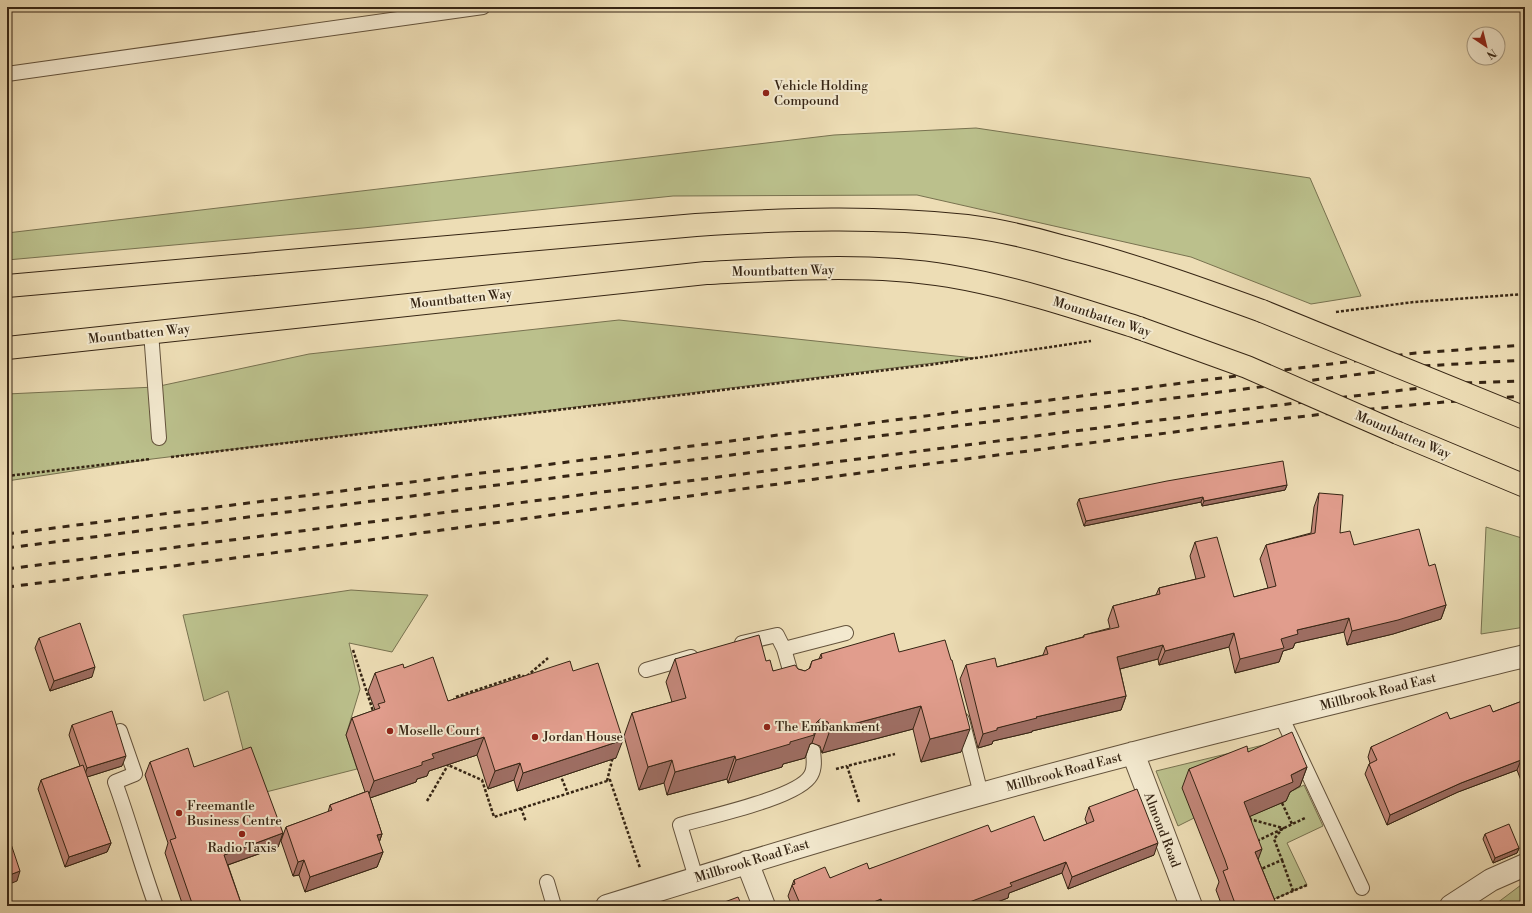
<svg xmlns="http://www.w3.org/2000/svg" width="1532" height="913" font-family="'Libre Bodoni',serif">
<rect width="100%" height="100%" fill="#edddb5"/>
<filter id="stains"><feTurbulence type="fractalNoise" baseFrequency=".005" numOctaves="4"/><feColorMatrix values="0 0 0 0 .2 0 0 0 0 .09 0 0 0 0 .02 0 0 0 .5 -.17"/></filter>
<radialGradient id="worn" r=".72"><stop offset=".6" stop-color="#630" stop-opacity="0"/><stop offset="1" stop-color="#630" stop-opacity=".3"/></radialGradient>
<!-- green -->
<path fill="#bbc08c" stroke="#787250" d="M 976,128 L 1310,178 L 1361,296 L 1311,304 L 1191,257 L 917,195 L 673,196 L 363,228 L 7,260 L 7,233 L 834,135 Z
M 619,320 L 974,358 L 152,459 L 7,481 L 7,394 L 155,387 L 309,354 Z
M 1486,527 L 1525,539 L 1525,627 L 1481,634 Z
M 351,590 L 428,595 L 392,652 L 349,643 L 360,689 L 346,735 L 357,769 L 258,794 L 246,761 L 228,691 L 204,701 L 183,615 Z
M 1280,741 L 1194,818 L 1178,826 L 1156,771 Z
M 1304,785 L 1323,826 L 1287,843 L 1307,885 L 1267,902 L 1244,805 L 1287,786 L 1290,792 Z
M 1521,885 L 1525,885 L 1525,906 L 1493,906 Z"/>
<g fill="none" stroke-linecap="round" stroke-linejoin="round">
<!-- service casing -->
<g stroke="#64533c" stroke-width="16">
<path id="service" d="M 7,74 L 483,7
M 151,332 L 159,438
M 742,643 L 777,635 L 784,649
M 646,670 L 691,657
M 794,684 L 784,649 L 846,633
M 1281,716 L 1362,888
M 962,720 L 981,794
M 120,731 L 135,774 L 115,782 C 130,823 141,865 156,906
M 696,878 L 680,825 C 706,817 799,798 811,775 C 815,768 814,760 813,751
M 547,882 L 554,906"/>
</g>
<!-- minor casing -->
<g stroke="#64533c" stroke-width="24">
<path id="minor" d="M 1133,753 L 1191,906
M 747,862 L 764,906
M 607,906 C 729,868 851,830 974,796 C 1157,745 1341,701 1525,656
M 1451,906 L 1491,880 L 1525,865"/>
</g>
<!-- trunk casing -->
<g stroke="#362514" stroke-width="24">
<path id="trunk" d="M 7,286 L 696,225 C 787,219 876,216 967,226 C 999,230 1033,238 1064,247 C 1132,264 1196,287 1262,311
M 7,348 L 706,273 C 786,269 870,263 949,276 C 1014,287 1077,308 1139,328
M 1398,433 L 1525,486"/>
</g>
<!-- path -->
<path stroke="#362514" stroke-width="2.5" stroke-dasharray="3 2" stroke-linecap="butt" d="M 1336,312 L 1414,302 L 1525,294
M 171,457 L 928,365 L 1091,341
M 7,476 L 151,459
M 353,650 L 374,714
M 527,676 L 548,658
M 453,701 L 456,697 L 521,675 L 527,678
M 447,762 L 448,765 L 482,780 L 494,817 L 610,780 L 640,868
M 836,769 L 847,766
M 560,774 L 568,794
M 607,781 L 613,756
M 427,801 L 448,765
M 859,802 L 847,766 L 895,754
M 1282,803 L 1292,824
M 521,808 L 526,822
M 1249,819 L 1283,828 L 1274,839 L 1282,860 L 1259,870
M 1257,841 L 1305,818
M 1282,860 L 1293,891 L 1307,885
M 1272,900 L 1293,891"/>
<!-- service -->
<use href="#service" stroke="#f3e9cf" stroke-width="14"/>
<!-- minor -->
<use href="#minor" stroke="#f3e9cf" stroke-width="22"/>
<!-- trunk -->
<use href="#trunk" stroke="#edddb5" stroke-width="22"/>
<!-- rail -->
<path stroke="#362514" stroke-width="3" stroke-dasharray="7 7" stroke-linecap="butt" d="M 7,534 L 1416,353 L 1525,345
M 7,548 L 1423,366 L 1525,360
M 7,569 L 1222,412 L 1461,383 L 1525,381
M 7,587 C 343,546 677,496 1013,453 C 1183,431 1354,407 1525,396"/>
<!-- trunk-bridge casing -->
<g stroke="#362514" stroke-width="24" stroke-linecap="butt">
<path id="trunk-bridge" d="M 1262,311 L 1525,418
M 1139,328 L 1247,367 L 1398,433"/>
</g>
<!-- trunk-bridge -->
<use href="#trunk-bridge" stroke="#edddb5" stroke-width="22"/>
</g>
<!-- wall -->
<path fill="#c28779" stroke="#362514" d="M 1287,485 L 1285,490 L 1202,506 L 1201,502 L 1084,526 L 1077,504 L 1079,499 Z
M 1319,493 L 1340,533 L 1354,545 L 1429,566 L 1446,605 L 1441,619 L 1393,634 L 1347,645 L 1344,632 L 1295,643 L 1293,648 L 1283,651 L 1279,662 L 1235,673 L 1229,647 L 1159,665 L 1158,659 L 1120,669 L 1126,696 L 1121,710 L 1032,731 L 1032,732 L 993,741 L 992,744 L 978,748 L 960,679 L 966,665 L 997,667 L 1043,655 L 1046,647 L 1083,637 L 1084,635 L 1110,628 L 1108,620 L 1113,606 L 1156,595 L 1159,588 L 1196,579 L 1190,556 L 1195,542 L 1234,597 L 1268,588 L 1260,559 L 1266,545 L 1311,533 L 1314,507 Z
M 39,638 L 92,677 L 50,691 L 35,648 Z
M 899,652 L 961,752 L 921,762 L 913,729 L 822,753 L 820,746 L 812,743 L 810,744 L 805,758 L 783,764 L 782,767 L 728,783 L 727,779 L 667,795 L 664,783 L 639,790 L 624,736 L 632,713 L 672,702 L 666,682 L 675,659 L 766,661 L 773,671 L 798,669 L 805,671 L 809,669 L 812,661 L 819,659 L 821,654 Z
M 404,668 L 448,701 L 573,671 L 616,758 L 517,791 L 514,780 L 488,789 L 477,755 L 429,771 L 427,776 L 417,779 L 416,782 L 370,798 L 382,834 L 379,843 L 383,852 L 377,867 L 305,892 L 299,875 L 293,876 L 281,841 L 286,827 L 328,812 L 330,805 L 365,792 L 346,735 L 352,718 L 375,710 L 368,691 L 375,673 Z
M 1525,700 L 1525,791 L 1517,770 L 1458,792 L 1387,825 L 1365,774 L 1369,764 L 1370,763 L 1368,757 L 1371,747 L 1450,719 L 1493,712 Z
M 72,725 L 122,766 L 87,777 L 111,843 L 107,852 L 65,867 L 38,789 L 41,780 L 80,766 L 69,735 Z
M 1248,752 L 1307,767 L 1300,786 L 1290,792 L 1286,801 L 1250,816 L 1258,859 L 1277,906 L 1222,906 L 1216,890 L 1219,882 L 1218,879 L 1182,788 L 1189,769 Z
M 150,762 L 194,767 L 283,833 L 278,847 L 228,865 L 242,906 L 183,906 L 165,853 L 168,843 L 145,775 Z
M 1089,807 L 1154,855 L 1068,889 L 1062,873 L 1009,893 L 1008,898 L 986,906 L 792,906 L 788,896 L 794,880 L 830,878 L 869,869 L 991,832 L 1044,841 L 1087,824 L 1085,819 Z
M 1485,834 L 1519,848 L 1517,853 L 1493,863 L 1483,839 Z"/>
<!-- shaded-wall -->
<path fill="#9e6e63" stroke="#362514" d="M 1287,485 L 1285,490 L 1202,506 L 1204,501 Z
M 1203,497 L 1201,502 L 1084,526 L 1086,521 Z
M 1446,605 L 1441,619 L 1393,634 L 1347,645 L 1352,631 Z
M 1349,618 L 1344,632 L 1295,643 L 1293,648 L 1283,651 L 1279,662 L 1235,673 L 1240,659 L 1297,630 Z
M 1234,633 L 1229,647 L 1159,665 L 1165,651 Z
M 1163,645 L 1158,659 L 1112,671 L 1117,657 Z
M 95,667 L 92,677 L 50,691 L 54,681 Z
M 1126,696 L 1121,710 L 1032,731 L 1032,732 L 993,741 L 992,744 L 978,748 L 983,734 L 997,728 L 1036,717 Z
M 921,706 L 913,729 L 822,753 L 830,730 Z
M 820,719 L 812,743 L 810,744 L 805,758 L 783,764 L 782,767 L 728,783 L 736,760 L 790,742 Z
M 970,729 L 961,752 L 921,762 L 930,739 Z
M 484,737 L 477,755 L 429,771 L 427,776 L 417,779 L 416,782 L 367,799 L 374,781 L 422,762 L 432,754 Z
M 623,740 L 616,758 L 517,791 L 523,773 Z
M 126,756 L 122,766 L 84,778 L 87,768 Z
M 735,756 L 727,779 L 667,795 L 675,772 Z
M 672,760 L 664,783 L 639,790 L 648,767 Z
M 1521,760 L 1517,770 L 1458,792 L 1387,825 L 1390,815 L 1461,783 Z
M 520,763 L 514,780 L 488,789 L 495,771 Z
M 1307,767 L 1300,786 L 1290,792 L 1286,801 L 1237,822 L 1244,802 L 1291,775 Z
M 283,833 L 278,847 L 219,868 L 224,855 Z
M 382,834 L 377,848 L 377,835 Z
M 111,843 L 107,852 L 65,867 L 69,857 Z
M 1158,843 L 1154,855 L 1068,889 L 1072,877 Z
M 1519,848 L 1517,853 L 1493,863 L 1495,858 Z
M 1262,849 L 1255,868 L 1255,852 Z
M 383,852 L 377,867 L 305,892 L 310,877 Z
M 304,860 L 299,875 L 293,876 L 298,862 Z
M 1066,862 L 1062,873 L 1009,893 L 1008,898 L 986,906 L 959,906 L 1010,883 Z
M 20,871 L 17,881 L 7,885 L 7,876 Z
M 881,899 L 879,906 L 864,906 Z"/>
<!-- building -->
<path fill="#e19d8d" stroke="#362514" d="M 1283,461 L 1287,485 L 1204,501 L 1203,497 L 1086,521 L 1079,499 L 1167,481 Z
M 1319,493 L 1343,495 L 1340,533 L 1350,531 L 1354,545 L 1419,529 L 1429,566 L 1435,564 L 1446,605 L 1398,620 L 1352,631 L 1349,618 L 1297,630 L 1298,634 L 1281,639 L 1284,648 L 1240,659 L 1234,633 L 1165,651 L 1163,645 L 1117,657 L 1126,696 L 1036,717 L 1037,718 L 997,728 L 997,730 L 983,734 L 966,665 L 995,658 L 997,667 L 1048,654 L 1046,647 L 1084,637 L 1084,635 L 1119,627 L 1113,606 L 1160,594 L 1159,588 L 1205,577 L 1195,542 L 1217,537 L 1234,597 L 1276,586 L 1266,545 L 1315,533 Z
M 80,623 L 95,667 L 54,681 L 39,638 Z
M 894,633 L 899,652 L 945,640 L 951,660 L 952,660 L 970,729 L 930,739 L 921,706 L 830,730 L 828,722 L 820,719 L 814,725 L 814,735 L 790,742 L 790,744 L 736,760 L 735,756 L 675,772 L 672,760 L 648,767 L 632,713 L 686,698 L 675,659 L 759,635 L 766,661 L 770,660 L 773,671 L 795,665 L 798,669 L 805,671 L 810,668 L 812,661 L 822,658 L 821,654 Z
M 433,657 L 448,701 L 570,661 L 573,671 L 598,663 L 623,740 L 523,773 L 520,763 L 495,771 L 484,737 L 432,754 L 434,758 L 422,762 L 422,765 L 374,781 L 352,718 L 380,708 L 378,704 L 385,702 L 375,673 L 403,664 L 404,668 Z
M 1525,700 L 1525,772 L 1521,760 L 1461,783 L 1390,815 L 1369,764 L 1377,760 L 1371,747 L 1447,712 L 1450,719 L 1490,705 L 1493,712 Z
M 112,711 L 126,756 L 87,768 L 72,725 Z
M 1292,732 L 1307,767 L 1291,775 L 1293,782 L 1244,802 L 1262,849 L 1255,852 L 1277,906 L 1236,906 L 1223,871 L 1228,869 L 1225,860 L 1189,769 L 1247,746 L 1248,752 Z
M 251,747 L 283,833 L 224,855 L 242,906 L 193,906 L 170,840 L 176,838 L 150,762 L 188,748 L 194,767 Z
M 83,765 L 111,843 L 69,857 L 41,780 Z
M 1137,789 L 1158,843 L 1072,877 L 1066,862 L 1010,883 L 1012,886 L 959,906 L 884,906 L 881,899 L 864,906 L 801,906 L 792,885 L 795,884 L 794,880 L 825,867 L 830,878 L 867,863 L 869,869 L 988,825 L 991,832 L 1034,816 L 1044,841 L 1094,821 L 1089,807 Z
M 368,791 L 382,834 L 377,835 L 383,852 L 310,877 L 304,860 L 298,862 L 286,827 L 332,810 L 330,805 Z
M 1509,824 L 1519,848 L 1495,858 L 1485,834 Z
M 7,832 L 20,871 L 7,876 Z
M 738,897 L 742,906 L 714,906 Z"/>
<!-- markers -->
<g fill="#8f2418" stroke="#f3e9cf" stroke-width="1.5">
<circle cx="766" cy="93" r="4"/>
<circle cx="767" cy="727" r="4"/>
<circle cx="390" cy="731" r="4"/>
<circle cx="535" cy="737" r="4"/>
<circle cx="179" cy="813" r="4"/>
<circle cx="242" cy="834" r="4"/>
</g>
<g text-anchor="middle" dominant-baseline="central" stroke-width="4" stroke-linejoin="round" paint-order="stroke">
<!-- poi labels -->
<g font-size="13" fill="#362514" stroke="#f3e9cf" text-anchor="start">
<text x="774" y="86">Vehicle Holding<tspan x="774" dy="15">Compound</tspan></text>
<text x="775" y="727">The Embankment</text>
<text x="398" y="731">Moselle Court</text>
<text x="543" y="737">Jordan House</text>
<text x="187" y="806">Freemantle<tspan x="187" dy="15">Business Centre</tspan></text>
<text x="242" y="848" text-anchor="middle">Radio Taxis</text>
</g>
<!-- street labels -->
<g font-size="13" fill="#362514" stroke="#f3e9cf">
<text transform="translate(783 271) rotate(-1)">Mountbatten Way</text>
<text transform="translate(461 299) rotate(-6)">Mountbatten Way</text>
<text transform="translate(1102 317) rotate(18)">Mountbatten Way</text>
<text transform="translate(139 334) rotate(-6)">Mountbatten Way</text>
<text transform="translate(1403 435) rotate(23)">Mountbatten Way</text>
<text transform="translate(1378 692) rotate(-14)">Millbrook Road East</text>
<text transform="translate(1064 772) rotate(-15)">Millbrook Road East</text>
<text transform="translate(1162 830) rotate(69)">Almond Road</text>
<text transform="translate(752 861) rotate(-17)">Millbrook Road East</text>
</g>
</g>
<!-- margin -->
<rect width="1532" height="913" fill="none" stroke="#edddb5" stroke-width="24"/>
<rect x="8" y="8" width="1516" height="897" fill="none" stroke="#362514" stroke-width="2"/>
<rect x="12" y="12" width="1508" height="889" fill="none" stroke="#362514"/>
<!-- north arrow -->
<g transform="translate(1486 46) rotate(145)"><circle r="19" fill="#f3e9cf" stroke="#a79b84"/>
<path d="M0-3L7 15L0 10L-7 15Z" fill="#8f2418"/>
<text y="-6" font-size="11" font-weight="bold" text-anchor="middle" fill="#362514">N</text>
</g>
<rect width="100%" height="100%" filter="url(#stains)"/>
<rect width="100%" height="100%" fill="url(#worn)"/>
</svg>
